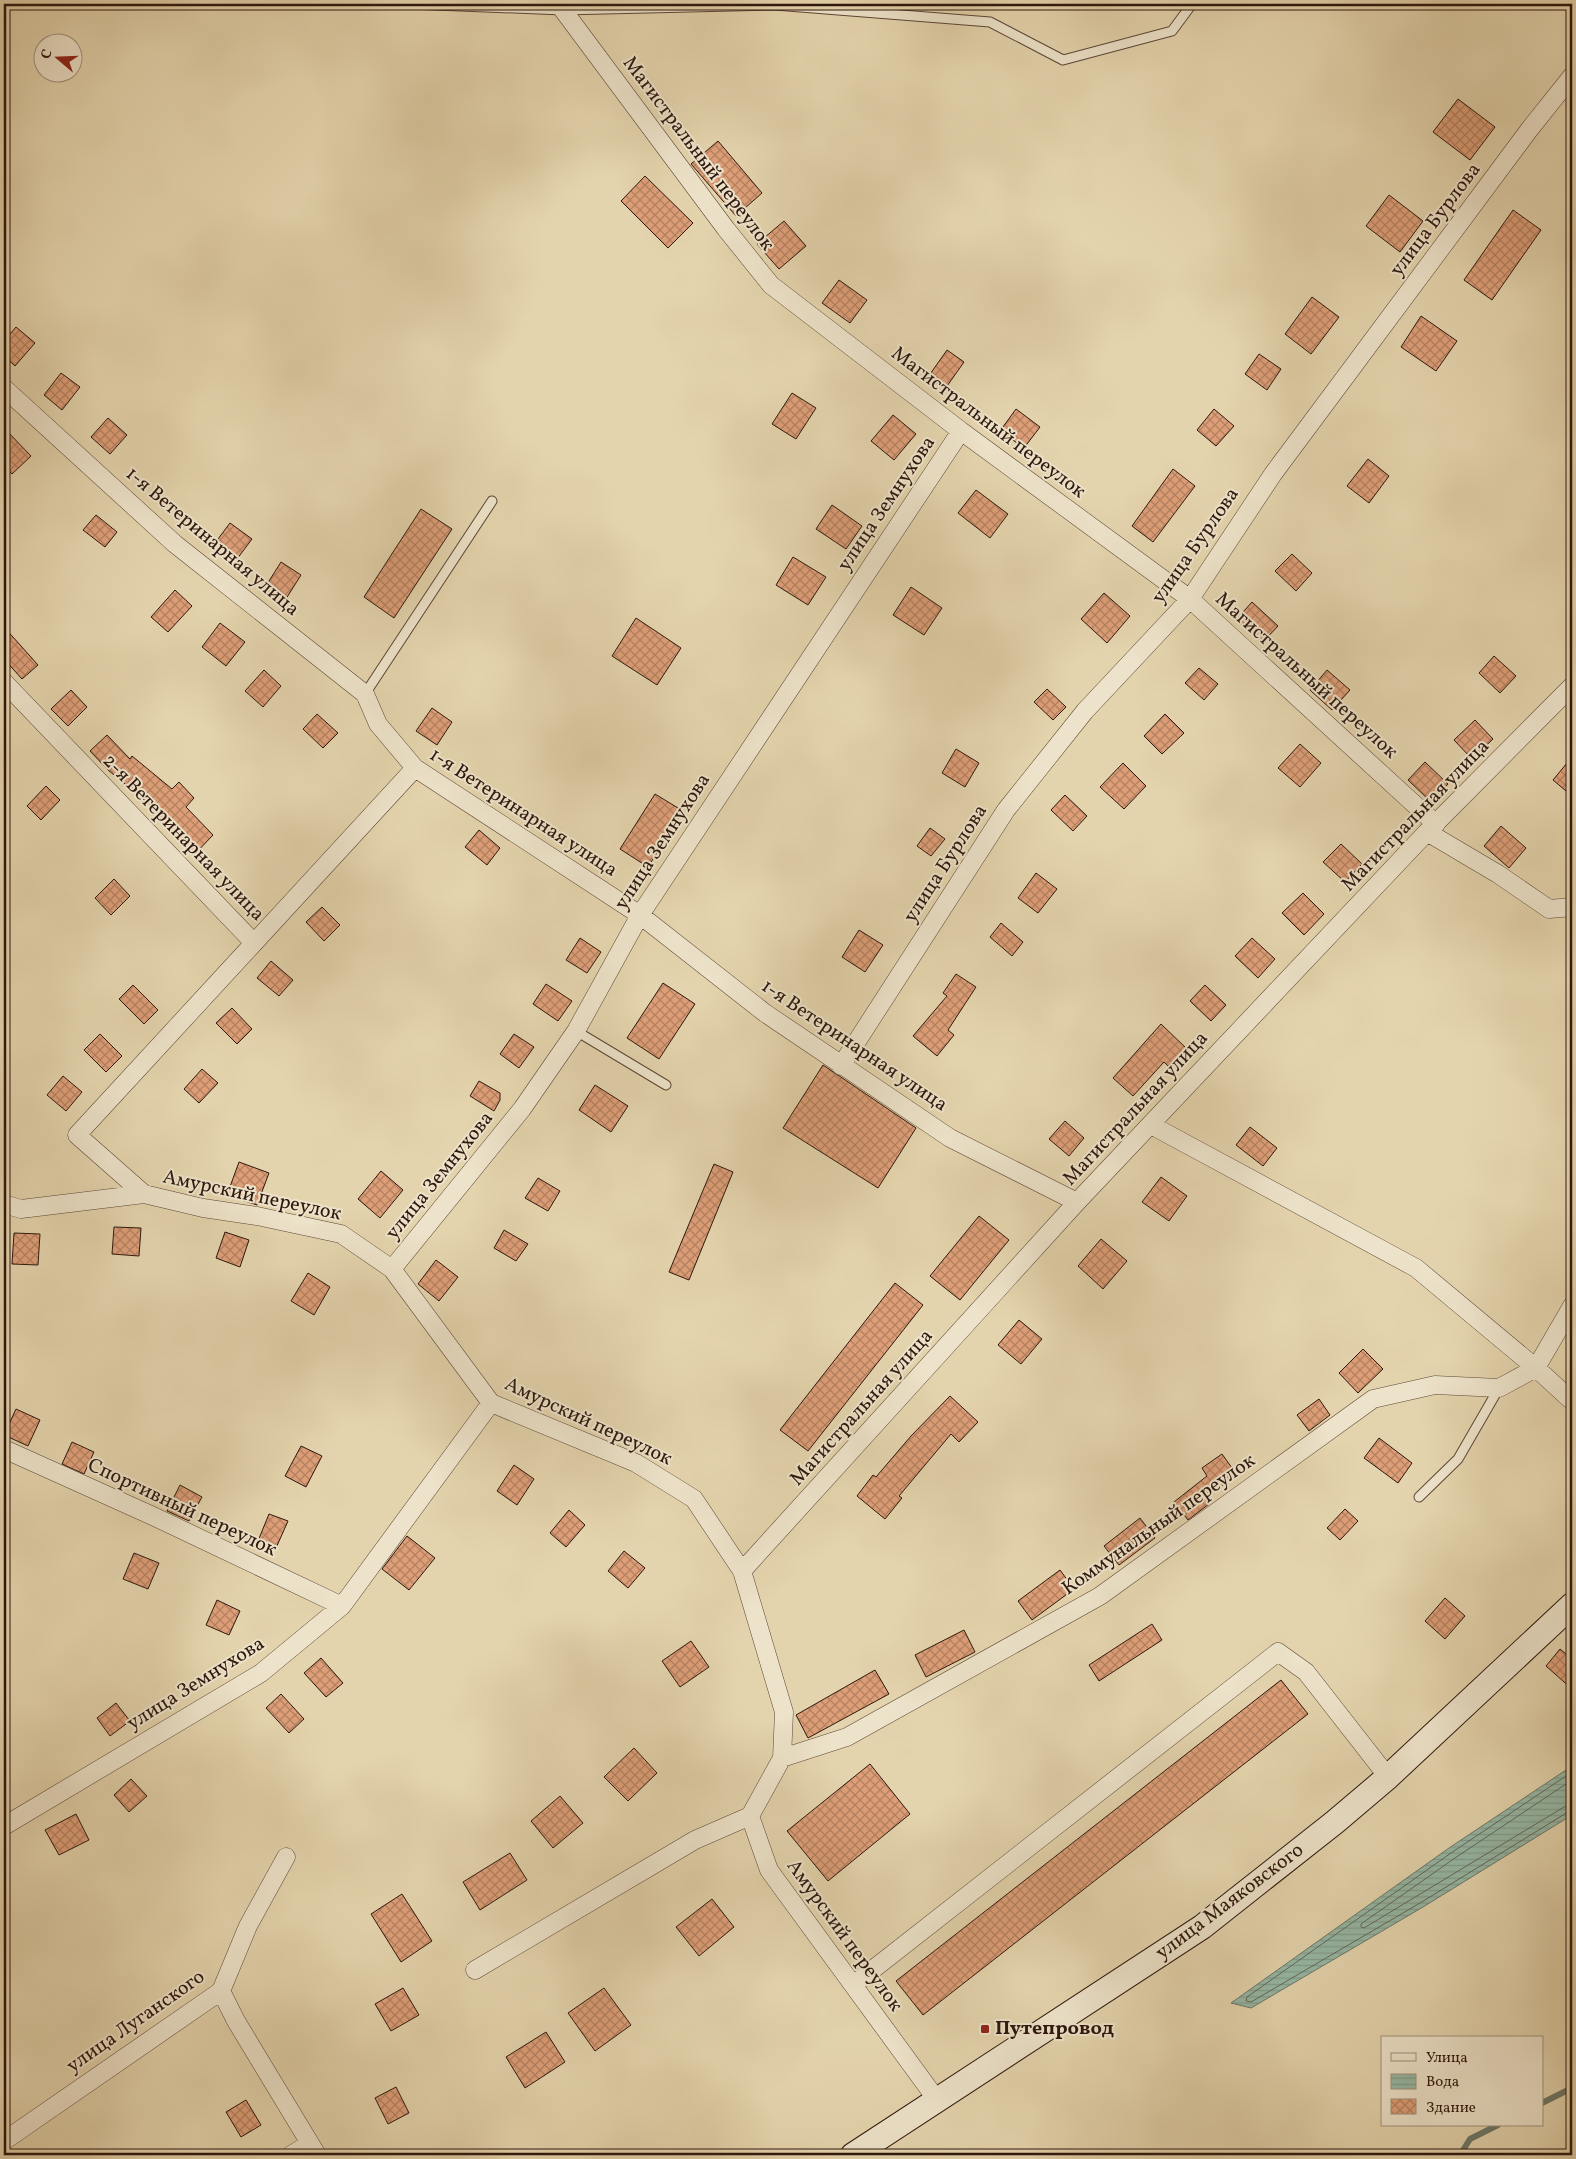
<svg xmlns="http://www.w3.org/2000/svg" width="1576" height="2159" font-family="Vollkorn,serif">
<defs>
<pattern id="water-rules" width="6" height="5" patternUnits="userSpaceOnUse" patternTransform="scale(1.25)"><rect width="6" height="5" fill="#96b8a6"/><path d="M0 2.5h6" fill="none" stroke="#829d8e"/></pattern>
<pattern id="building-cross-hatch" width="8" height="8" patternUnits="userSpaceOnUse" patternTransform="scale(1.25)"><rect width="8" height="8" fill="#de9f78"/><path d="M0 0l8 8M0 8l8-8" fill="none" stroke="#b48161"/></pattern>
</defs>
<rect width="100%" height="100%" fill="#e4d4ad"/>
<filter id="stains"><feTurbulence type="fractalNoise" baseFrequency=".004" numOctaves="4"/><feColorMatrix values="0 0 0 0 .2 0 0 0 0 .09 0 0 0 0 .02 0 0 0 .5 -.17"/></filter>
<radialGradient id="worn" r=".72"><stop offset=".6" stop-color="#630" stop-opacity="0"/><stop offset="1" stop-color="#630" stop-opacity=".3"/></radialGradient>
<!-- water -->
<path fill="url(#water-rules)" stroke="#6c7869" d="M 1572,1766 L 1572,1815 L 1423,1907 L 1251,2008 L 1231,2003 L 1449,1848 Z"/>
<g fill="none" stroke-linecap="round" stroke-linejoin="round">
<!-- shore -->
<path stroke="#62685a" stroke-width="1" d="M 1572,1772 L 1451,1853 L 1247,1997 L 1246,2001 L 1251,2002 L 1420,1903 L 1568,1812 L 1572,1811
M 1572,1780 L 1455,1858 L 1361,1924 L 1361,1927 L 1364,1928 L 1564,1807 L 1572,1805"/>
<!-- stream -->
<path stroke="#6c7869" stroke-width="6" d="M 1542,2103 L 1572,2088
M 1460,2155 L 1470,2139 L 1498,2125"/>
</g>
<!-- building -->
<path fill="url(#building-cross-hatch)" stroke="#2e170e" d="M 1458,99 L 1495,127 L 1470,160 L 1433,132 Z
M 718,141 L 762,193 L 736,216 L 691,164 Z
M 645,176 L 693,223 L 668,248 L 621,201 Z
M 1389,195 L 1423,221 L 1400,252 L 1366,226 Z
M 1513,210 L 1541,230 L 1492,300 L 1464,280 Z
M 784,221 L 806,246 L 779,269 L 757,244 Z
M 839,280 L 867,300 L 850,323 L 822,303 Z
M 1312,297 L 1339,317 L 1311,354 L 1285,334 Z
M 1421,316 L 1457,341 L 1436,371 L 1401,347 Z
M 16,327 L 35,343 L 15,366 L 4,356 L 4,341 Z
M 947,350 L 964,362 L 945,389 L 928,377 Z
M 1259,354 L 1281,369 L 1267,390 L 1245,374 Z
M 61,373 L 80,387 L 62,410 L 44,395 Z
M 792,393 L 816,408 L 796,439 L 772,424 Z
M 1016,409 L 1040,427 L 1024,448 L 1000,431 Z
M 1214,409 L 1234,426 L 1216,446 L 1197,430 Z
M 893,415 L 916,434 L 894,460 L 871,441 Z
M 108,418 L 127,435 L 110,454 L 91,437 Z
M 4,428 L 31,456 L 12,474 L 4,466 Z
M 1368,459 L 1389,476 L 1369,503 L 1347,486 Z
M 1173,469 L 1195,486 L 1153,542 L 1132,526 Z
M 976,490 L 1008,514 L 990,538 L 958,513 Z
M 832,505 L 862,526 L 846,549 L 816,529 Z
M 421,509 L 452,529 L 394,618 L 364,597 Z
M 96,515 L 117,532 L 105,547 L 83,530 Z
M 230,523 L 252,539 L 237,559 L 215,543 Z
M 1292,554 L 1312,573 L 1296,591 L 1275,571 Z
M 793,557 L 826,577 L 808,605 L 776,585 Z
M 281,562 L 301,575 L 284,602 L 264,589 Z
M 911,587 L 942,608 L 924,635 L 893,615 Z
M 175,590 L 192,606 L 168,632 L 151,617 Z
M 1104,593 L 1130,616 L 1107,643 L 1081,619 Z
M 1252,602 L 1278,626 L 1262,643 L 1236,620 Z
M 636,618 L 681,648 L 657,685 L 612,656 Z
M 220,623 L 245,642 L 226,666 L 202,647 Z
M 4,627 L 38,665 L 22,679 L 4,659 Z
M 1494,656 L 1516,676 L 1500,693 L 1479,673 Z
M 1199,668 L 1218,684 L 1204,700 L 1185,683 Z
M 264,670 L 281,686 L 263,707 L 245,691 Z
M 1327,670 L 1350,690 L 1332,710 L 1310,690 Z
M 1047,689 L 1066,707 L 1053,720 L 1034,702 Z
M 71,690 L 87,707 L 68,726 L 51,709 Z
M 432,708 L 452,722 L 437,745 L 416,731 Z
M 317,714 L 338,733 L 323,748 L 303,729 Z
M 1165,714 L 1184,733 L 1162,754 L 1144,736 Z
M 1475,720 L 1493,739 L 1472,759 L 1454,740 Z
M 107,735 L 130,759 L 132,756 L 172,789 L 179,782 L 194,798 L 186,807 L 213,835 L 193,856 L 150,811 L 153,807 L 108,770 L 90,751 Z
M 1300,744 L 1321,763 L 1300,787 L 1278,768 Z
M 956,749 L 979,763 L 965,787 L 942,773 Z
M 1572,757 L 1572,796 L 1553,780 Z
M 1425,762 L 1448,784 L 1431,802 L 1408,780 Z
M 1123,763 L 1146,786 L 1124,809 L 1100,787 Z
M 46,786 L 60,800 L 41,820 L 27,806 Z
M 655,794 L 683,811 L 648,867 L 620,849 Z
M 1065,795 L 1087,816 L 1073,831 L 1051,810 Z
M 1501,826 L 1526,848 L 1509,868 L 1484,846 Z
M 930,828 L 945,839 L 931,856 L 917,846 Z
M 479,830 L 500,848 L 487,865 L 465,847 Z
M 1341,844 L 1362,864 L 1345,882 L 1323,862 Z
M 1036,873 L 1057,889 L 1038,913 L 1018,898 Z
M 114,879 L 130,896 L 111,915 L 95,898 Z
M 1303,893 L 1324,914 L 1304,935 L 1282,913 Z
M 322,907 L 340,925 L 324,941 L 306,922 Z
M 1001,923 L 1023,942 L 1012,956 L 990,937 Z
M 859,930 L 883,945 L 865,972 L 842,957 Z
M 580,938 L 601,952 L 587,973 L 566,960 Z
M 1252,938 L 1275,959 L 1258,978 L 1235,956 Z
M 271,961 L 293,980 L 279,996 L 257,978 Z
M 956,974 L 976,987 L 948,1030 L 954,1035 L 937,1056 L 913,1036 L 947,996 L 943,993 Z
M 663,983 L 695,1004 L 659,1059 L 627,1038 Z
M 546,984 L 572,1001 L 558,1021 L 533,1004 Z
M 133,985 L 158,1010 L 144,1024 L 119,999 Z
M 1205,985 L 1226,1005 L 1211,1021 L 1190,1001 Z
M 232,1008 L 252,1029 L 237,1044 L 216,1023 Z
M 1161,1024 L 1186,1048 L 1168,1066 L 1164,1062 L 1133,1096 L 1113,1078 Z
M 100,1034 L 122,1056 L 106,1072 L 84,1050 Z
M 514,1034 L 534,1047 L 519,1068 L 500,1054 Z
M 823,1065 L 916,1128 L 878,1188 L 783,1128 Z
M 202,1069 L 218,1083 L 199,1103 L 184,1089 Z
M 63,1076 L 82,1092 L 66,1111 L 47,1095 Z
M 479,1081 L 500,1093 L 500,1100 L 494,1111 L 470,1096 Z
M 595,1085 L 628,1106 L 611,1132 L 579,1110 Z
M 1065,1121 L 1084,1138 L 1069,1156 L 1049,1139 Z
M 1250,1127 L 1277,1148 L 1263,1166 L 1236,1145 Z
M 239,1162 L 269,1173 L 257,1205 L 227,1195 Z
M 714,1164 L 733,1172 L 689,1280 L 669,1272 Z
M 381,1171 L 403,1190 L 380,1218 L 358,1199 Z
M 1161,1177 L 1187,1196 L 1169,1221 L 1142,1202 Z
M 538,1178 L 560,1191 L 548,1211 L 525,1198 Z
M 979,1216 L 1009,1240 L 960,1300 L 930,1276 Z
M 114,1227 L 141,1228 L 139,1256 L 112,1254 Z
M 504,1230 L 528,1244 L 516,1261 L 494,1248 Z
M 225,1232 L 249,1240 L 240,1267 L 216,1258 Z
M 14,1233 L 40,1234 L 38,1265 L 12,1264 Z
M 1101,1239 L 1127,1261 L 1103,1289 L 1078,1266 Z
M 436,1260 L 458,1277 L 439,1301 L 418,1284 Z
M 308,1273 L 330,1287 L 314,1315 L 291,1301 Z
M 895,1283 L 923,1305 L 808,1451 L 780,1430 Z
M 1019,1320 L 1042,1339 L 1021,1364 L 998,1345 Z
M 1363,1349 L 1383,1369 L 1358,1393 L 1339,1373 Z
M 950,1396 L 978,1422 L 959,1442 L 951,1434 L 899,1496 L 902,1498 L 885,1519 L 857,1496 L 873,1475 L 876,1477 L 911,1436 Z
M 1319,1399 L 1330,1415 L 1309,1431 L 1297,1415 Z
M 16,1409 L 40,1420 L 28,1446 L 4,1435 Z
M 1379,1438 L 1412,1463 L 1398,1483 L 1364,1458 Z
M 72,1442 L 94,1452 L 84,1474 L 62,1464 Z
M 301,1446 L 322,1456 L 306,1487 L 285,1476 Z
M 1222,1454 L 1237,1475 L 1204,1498 L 1209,1504 L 1188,1520 L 1174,1502 L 1207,1476 L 1202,1468 Z
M 514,1465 L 534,1479 L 517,1505 L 497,1491 Z
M 180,1485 L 202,1497 L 189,1521 L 167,1511 Z
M 1345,1509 L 1358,1521 L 1340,1540 L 1327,1528 Z
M 569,1510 L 585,1525 L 566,1547 L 550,1533 Z
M 269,1514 L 288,1521 L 276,1548 L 258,1541 Z
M 1140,1518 L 1155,1538 L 1119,1565 L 1104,1546 Z
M 407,1536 L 435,1558 L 409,1590 L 382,1569 Z
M 624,1551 L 645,1568 L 628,1588 L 608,1571 Z
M 134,1553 L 159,1563 L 148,1589 L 123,1579 Z
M 1060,1570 L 1074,1589 L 1032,1620 L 1018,1601 Z
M 1445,1598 L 1465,1616 L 1445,1639 L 1425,1621 Z
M 217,1600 L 240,1611 L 229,1635 L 206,1625 Z
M 1152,1624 L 1162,1640 L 1099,1681 L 1089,1665 Z
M 964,1630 L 975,1652 L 926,1677 L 915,1655 Z
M 691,1641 L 709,1667 L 680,1687 L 662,1661 Z
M 1560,1649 L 1572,1659 L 1572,1689 L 1546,1666 Z
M 321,1658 L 343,1683 L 326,1697 L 304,1673 Z
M 875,1670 L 889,1694 L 808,1738 L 796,1715 Z
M 1281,1680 L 1308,1714 L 923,2015 L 896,1981 Z
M 281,1694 L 304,1719 L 289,1733 L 266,1708 Z
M 116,1703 L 130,1721 L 110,1736 L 97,1718 Z
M 634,1748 L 657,1773 L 628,1801 L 604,1777 Z
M 870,1764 L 910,1814 L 828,1881 L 787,1831 Z
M 131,1779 L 147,1796 L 129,1812 L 114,1795 Z
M 560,1796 L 583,1823 L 553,1848 L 531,1821 Z
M 76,1814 L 89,1840 L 59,1855 L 45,1830 Z
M 510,1853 L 527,1880 L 480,1910 L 463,1882 Z
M 402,1894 L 432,1941 L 401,1962 L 371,1914 Z
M 712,1899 L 734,1927 L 699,1956 L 676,1927 Z
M 403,1988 L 419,2015 L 391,2031 L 375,2004 Z
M 604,1988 L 631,2025 L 595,2051 L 568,2013 Z
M 546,2032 L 565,2062 L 525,2088 L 506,2057 Z
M 396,2087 L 409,2113 L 388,2124 L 375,2098 Z
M 246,2100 L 261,2125 L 241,2137 L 226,2112 Z"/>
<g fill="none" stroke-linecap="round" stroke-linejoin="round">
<!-- service casing -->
<g stroke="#5c4636" stroke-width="11">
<path id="service" d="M 4,4 L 47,4
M 410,4 L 563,10 L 775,5 L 990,22 L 1063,60 L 1172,31 L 1192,4
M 365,694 L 492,501
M 576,1031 L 666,1085
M 1419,1497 L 1458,1459 L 1499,1388"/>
</g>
<!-- minor casing -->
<g stroke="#5c4636" stroke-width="19">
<path id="minor" d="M 563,10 L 726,229 L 771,285 L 961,431 L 1190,599 L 1436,824
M 4,388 L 175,544 L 365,694 L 378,724 L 415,768 L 640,915 L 765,1013 L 950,1138 L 1077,1202
M 4,682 L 254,943 L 77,1135 L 144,1194
M 1427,832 L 1498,874 L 1549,909 L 1572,907
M 254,943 L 415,768
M 841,1066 L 1006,810 L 1085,711 L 1190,599 L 1273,474 L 1529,130 L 1572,76
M 1151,1125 L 1416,1268 L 1536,1368 L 1572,1401
M 4,1204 L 21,1209 L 144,1194 L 203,1208 L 257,1216 L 341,1234 L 392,1269 L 491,1403 L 636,1463 L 694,1499 L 742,1571 L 784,1712 L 782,1758 L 750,1816 L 769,1870 L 937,2100
M 392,1269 L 522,1109 L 576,1031 L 640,915 L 961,431
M 4,1449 L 155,1517 L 342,1606
M 742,1571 L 1077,1202 L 1427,832 L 1572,686
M 782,1758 L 847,1737 L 1100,1596 L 1373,1399 L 1435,1385 L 1499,1388 L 1536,1368 L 1572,1306
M 4,1826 L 261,1673 L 342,1606 L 491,1403
M 475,1970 L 695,1840 L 750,1816
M 853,1985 L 1278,1652 L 1306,1672 L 1388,1777
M 221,1991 L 236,2021 L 317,2155
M 4,2141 L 221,1991 L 248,1926 L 286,1857
M 291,2155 L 309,2144"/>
</g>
<!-- secondary casing -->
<g stroke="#2e170e" stroke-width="26">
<path id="secondary" d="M 853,2155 L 1202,1927 L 1335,1822 L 1388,1777 L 1572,1605"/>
</g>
<!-- service -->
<use href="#service" stroke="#ede3ca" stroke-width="9"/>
<!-- minor -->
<use href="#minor" stroke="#ede3ca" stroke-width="18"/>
<!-- secondary -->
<use href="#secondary" stroke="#ede3ca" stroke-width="24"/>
</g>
<!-- markers -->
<rect fill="#8f2418" stroke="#ede3ca" stroke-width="2" x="980" y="2024" width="10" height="10" rx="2.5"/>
<g text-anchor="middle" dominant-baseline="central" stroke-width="4" stroke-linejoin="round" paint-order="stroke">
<!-- street labels -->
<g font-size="20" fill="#2e170e" stroke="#ede3ca">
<text transform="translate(698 154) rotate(53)">Магистральный переулок</text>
<text transform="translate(1436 220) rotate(-53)">улица Бурлова</text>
<text transform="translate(988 423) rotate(37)">Магистральный переулок</text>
<text transform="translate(887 504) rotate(-56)">улица Земнухова</text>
<text transform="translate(212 542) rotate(40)">1-я Ветеринарная улица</text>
<text transform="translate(1196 546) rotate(-55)">улица Бурлова</text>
<text transform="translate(1306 676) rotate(42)">Магистральный переулок</text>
<text transform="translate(523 813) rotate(33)">1-я Ветеринарная улица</text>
<text transform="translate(1416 816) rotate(-46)">Магистральная улица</text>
<text transform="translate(183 838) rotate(46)">2-я Ветеринарная улица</text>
<text transform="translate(663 842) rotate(-57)">улица Земнухова</text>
<text transform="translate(946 864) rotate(-57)">улица Бурлова</text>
<text transform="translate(854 1046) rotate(34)">1-я Ветеринарная улица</text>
<text transform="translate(1136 1109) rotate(-47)">Магистральная улица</text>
<text transform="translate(440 1176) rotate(-51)">улица Земнухова</text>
<text transform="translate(252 1196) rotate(12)">Амурский переулок</text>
<text transform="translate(862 1408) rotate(-48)">Магистральная улица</text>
<text transform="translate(588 1422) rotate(25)">Амурский переулок</text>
<text transform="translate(182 1508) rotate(25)">Спортивный переулок</text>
<text transform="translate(1159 1525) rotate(-35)">Коммунальный переулок</text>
<text transform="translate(196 1684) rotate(-32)">улица Земнухова</text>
<text transform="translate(1230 1902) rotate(-37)">улица Маяковского</text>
<text transform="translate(844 1936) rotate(54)">Амурский переулок</text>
<text transform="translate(136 2022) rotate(-35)">улица Луганского</text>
</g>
<!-- poi labels -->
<g font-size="20" font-weight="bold" fill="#2e170e" stroke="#ede3ca" text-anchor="start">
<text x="995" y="2029">Путепровод</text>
</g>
</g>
<!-- margin -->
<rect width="1576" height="2159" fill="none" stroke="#e4d4ad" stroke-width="20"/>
<rect x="5" y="5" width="1566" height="2149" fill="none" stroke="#2e170e" stroke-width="2.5"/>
<rect x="10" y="10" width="1556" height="2139" fill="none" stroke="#2e170e"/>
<!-- legend -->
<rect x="1381" y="2036" width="162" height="90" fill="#ede3ca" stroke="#a1917f"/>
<rect x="1391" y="2053" width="25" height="8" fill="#ede3ca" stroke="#a1917f"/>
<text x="1426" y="2062" font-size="15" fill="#2e170e">Улица</text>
<rect x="1391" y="2074" width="25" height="15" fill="url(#water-rules)" stroke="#a1917f"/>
<text x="1426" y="2086" font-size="15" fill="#2e170e">Вода</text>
<rect x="1391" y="2099" width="25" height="15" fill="url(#building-cross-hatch)" stroke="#a1917f"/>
<text x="1426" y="2112" font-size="15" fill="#2e170e">Здание</text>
<!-- north arrow -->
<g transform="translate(58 58) rotate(289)"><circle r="24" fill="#ede3ca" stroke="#a1917f"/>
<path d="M0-4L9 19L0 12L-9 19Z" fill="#8f2418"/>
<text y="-8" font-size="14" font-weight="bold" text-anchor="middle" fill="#2e170e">С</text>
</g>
<rect width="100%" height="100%" filter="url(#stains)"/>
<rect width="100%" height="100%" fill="url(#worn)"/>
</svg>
